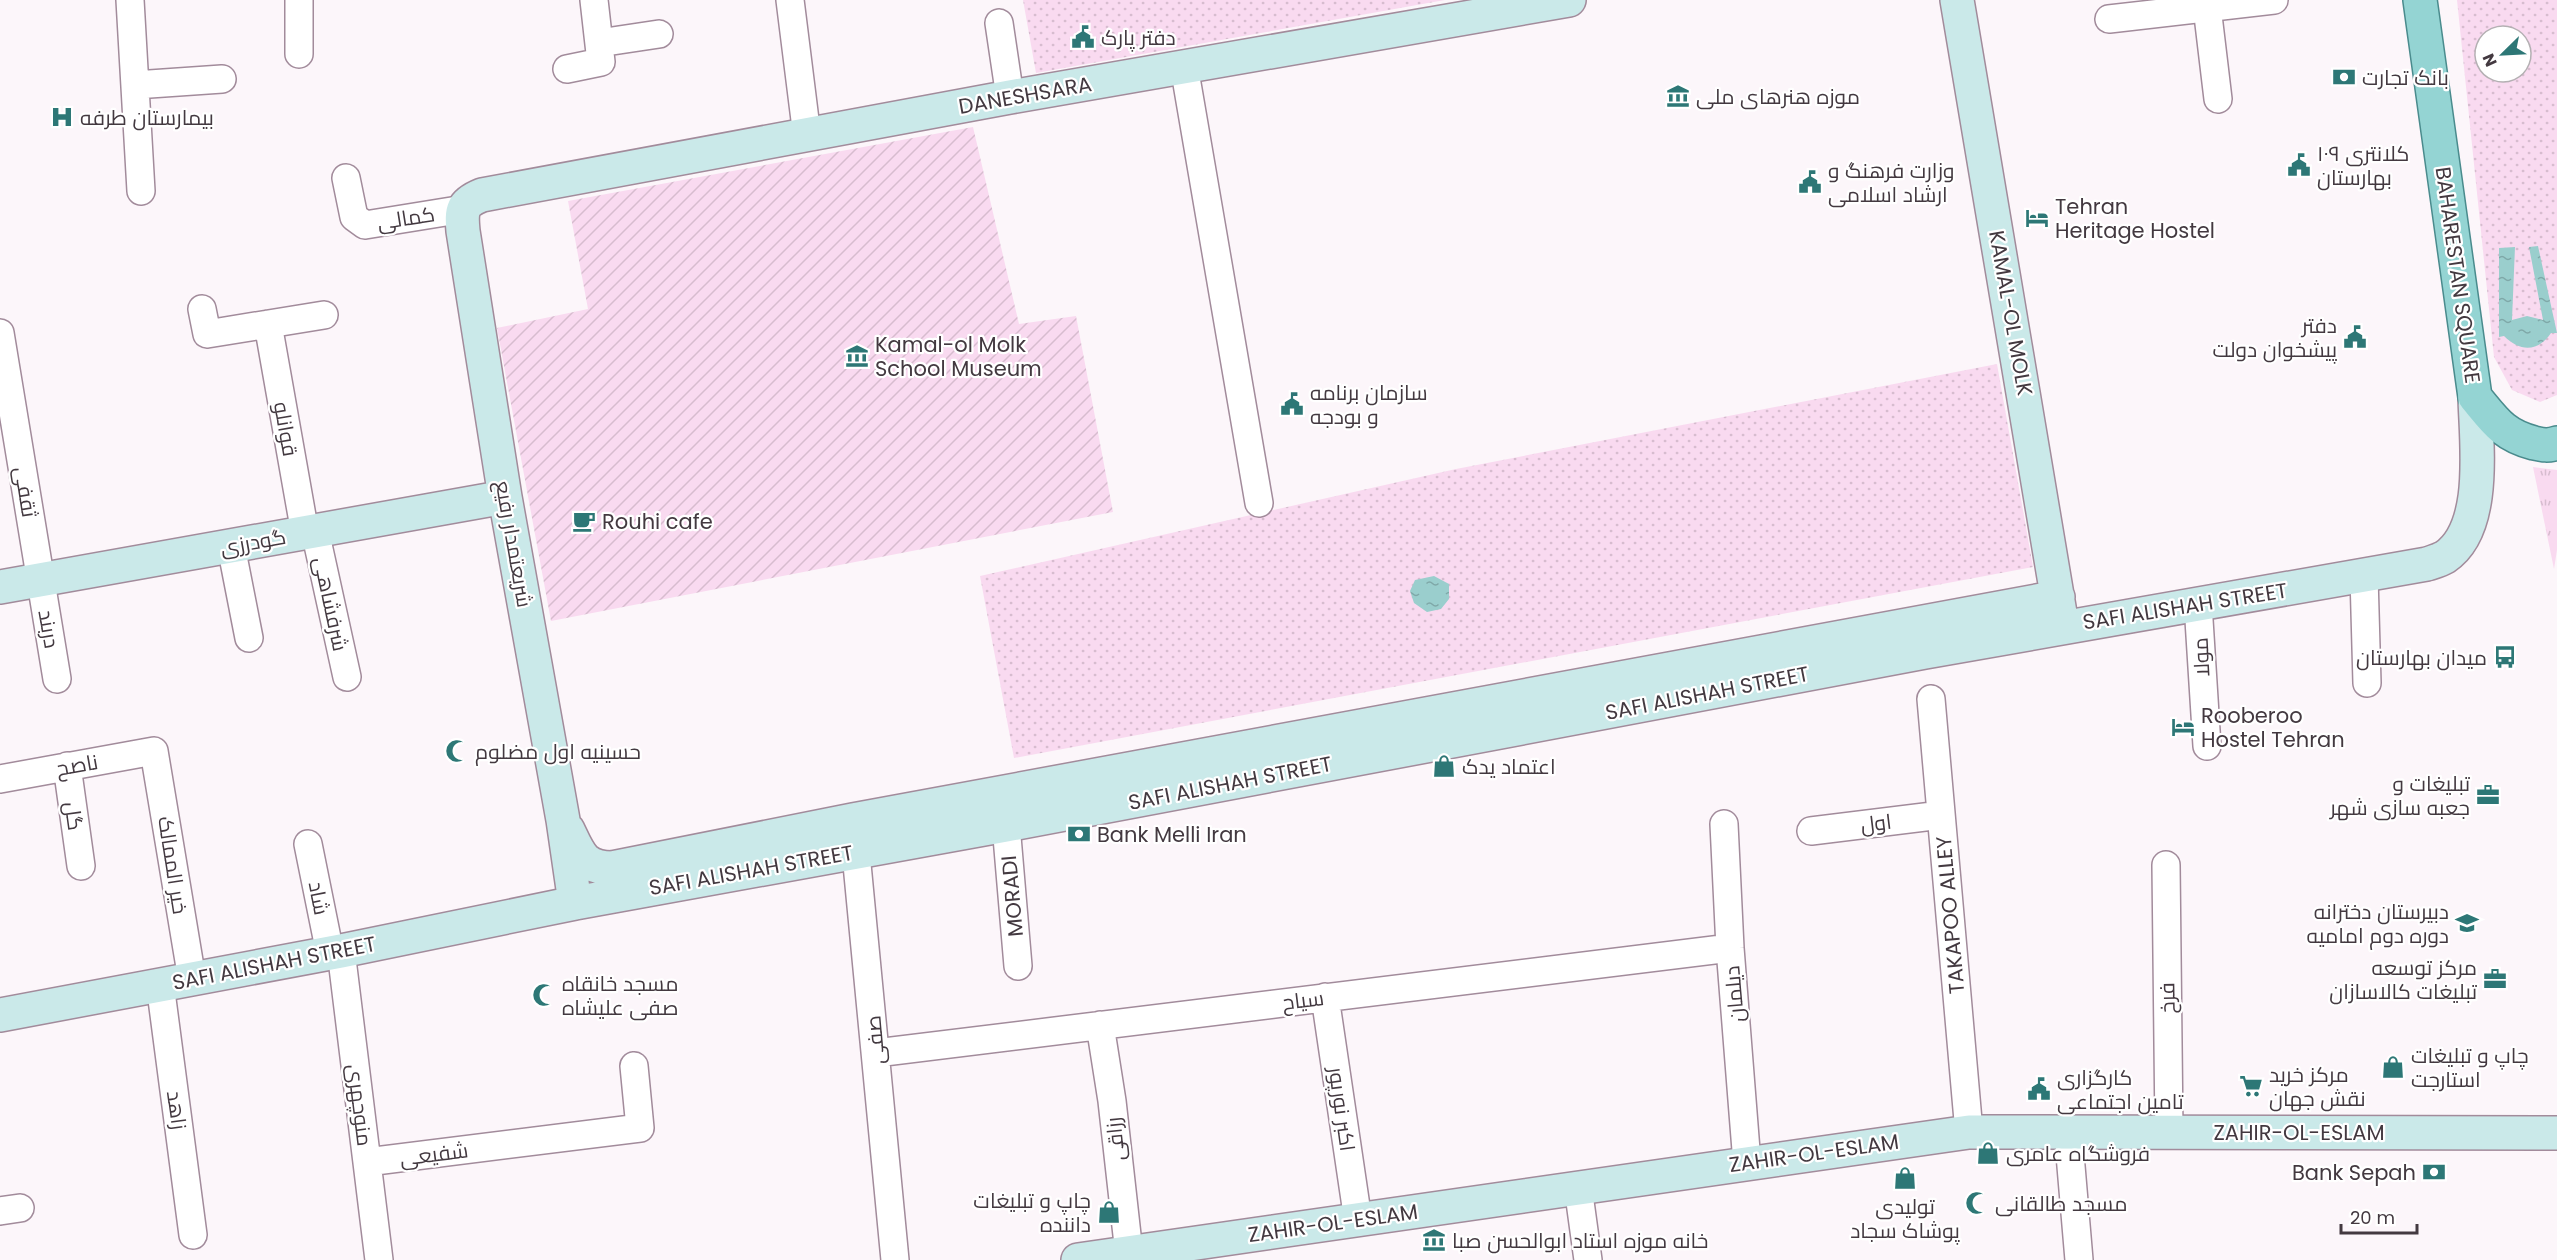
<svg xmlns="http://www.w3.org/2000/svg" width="2557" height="1260" font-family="Poppins,Cairo,sans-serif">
<defs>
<pattern id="grass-tufts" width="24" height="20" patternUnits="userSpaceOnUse" patternTransform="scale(1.5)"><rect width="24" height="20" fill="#f9daf0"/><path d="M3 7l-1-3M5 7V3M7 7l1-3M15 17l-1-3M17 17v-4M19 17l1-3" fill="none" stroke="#d7bccf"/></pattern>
<pattern id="park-dots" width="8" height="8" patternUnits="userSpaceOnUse" patternTransform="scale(1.5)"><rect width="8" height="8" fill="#f9daf0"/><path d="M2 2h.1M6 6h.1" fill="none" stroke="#d7bccf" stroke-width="1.8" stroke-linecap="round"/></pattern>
<pattern id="garden-furrows" width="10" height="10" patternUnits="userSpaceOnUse" patternTransform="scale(1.5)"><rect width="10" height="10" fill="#f9daf0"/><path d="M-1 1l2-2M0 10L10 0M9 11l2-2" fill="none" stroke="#d7bccf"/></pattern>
<pattern id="water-ripples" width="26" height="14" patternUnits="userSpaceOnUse" patternTransform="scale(1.5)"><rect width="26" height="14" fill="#9acecd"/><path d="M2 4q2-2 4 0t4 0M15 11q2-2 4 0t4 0" fill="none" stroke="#7fa8a8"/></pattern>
</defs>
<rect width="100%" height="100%" fill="#fcf6fa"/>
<!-- grass -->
<path fill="url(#grass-tufts)" d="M 2533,467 L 2557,470 L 2557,550 L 2554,569 Z"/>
<!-- park -->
<path fill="url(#park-dots)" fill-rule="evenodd" d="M 1023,0 L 1445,0 L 1036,73 Z
M 2457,0 L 2557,0 L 2557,395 L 2540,402 L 2512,390 L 2494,357 ZM 2485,36 L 2521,36 L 2521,72 L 2485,72 Z
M 1997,364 L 2033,567 L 1014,758 L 980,576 L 1456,469 Z"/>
<!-- garden -->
<path fill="url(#garden-furrows)" d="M 973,127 L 1019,324 L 1076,316 L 1113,512 L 551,621 L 497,328 L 588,309 L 568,201 Z"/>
<!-- water -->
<path fill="url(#water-ripples)" d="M 2538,246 L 2557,333 L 2551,333 C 2538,352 2520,352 2504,336 L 2499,337 L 2499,248 L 2515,247 L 2512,320 L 2527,316 L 2543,320 L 2529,247 Z
M 1434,576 L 1449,584 L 1449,599 L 1441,609 L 1427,612 L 1414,603 L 1410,591 L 1415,580 Z"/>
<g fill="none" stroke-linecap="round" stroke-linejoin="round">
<!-- street casing -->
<g stroke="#a28b9b" stroke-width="30">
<path id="street" d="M 130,0 L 141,191
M 299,0 L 299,54
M 790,0 L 807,136
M 2207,7 L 2218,99
M 2109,19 L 2274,0
M 999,23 L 1010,97
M 599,43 L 659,34
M 1184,66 L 1259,503
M 567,69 L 601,62 L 594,0
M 135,85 L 222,79
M 346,178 L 354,217 L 365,225 L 464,209
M 202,309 L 207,334 L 324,315
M 268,324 L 305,533
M 0,333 L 57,679
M 315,531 L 347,677
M 231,546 L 249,638
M 2364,576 L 2367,683
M 2198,604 L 2207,746
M 1931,699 L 1969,1132
M 67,766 L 81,866
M 0,779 L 154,751 L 192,979
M 1724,824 L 1730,948 L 1747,1163
M 1006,825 L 1018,966
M 1811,831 L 1941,815
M 854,833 L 895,1260
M 308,844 L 330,953
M 2166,865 L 2169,1132
M 341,951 L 379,1260
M 160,984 L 193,1235
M 1325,997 L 1358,1220
M 1100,1025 L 1112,1101 L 1129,1253
M 876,1053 L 1730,948
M 2068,1131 L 2079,1260
M 367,1162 L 640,1128 L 634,1066
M 1578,1187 L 1588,1260
M 0,1211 L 20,1208"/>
</g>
<!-- secondary casing -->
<g stroke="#a28b9b" stroke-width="36">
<path id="secondary" d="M 1957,0 L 2061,619
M 0,587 L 505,497
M 568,830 C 579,853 583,868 612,868 L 853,820 L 2058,597
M 575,903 L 563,820 L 505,497 L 463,231 C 461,210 462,203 482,195 L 1010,97 L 1569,0
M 0,1015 L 341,951 L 575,903 L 1006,825 L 1925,652 L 2427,564 C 2433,562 2440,560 2445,557 C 2488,528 2476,442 2475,397
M 1078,1260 L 1969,1132 L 2557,1133"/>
</g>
<!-- primary casing -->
<g stroke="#4a8b8d" stroke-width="36">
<path id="primary" d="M 2420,0 L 2475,397 C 2495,421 2503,435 2534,443 C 2543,445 2548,446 2557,443"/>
</g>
<!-- street -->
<use href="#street" stroke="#fff" stroke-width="27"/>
<!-- secondary -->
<use href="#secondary" stroke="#cae9e9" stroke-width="33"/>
<!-- primary -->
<use href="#primary" stroke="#94d4d3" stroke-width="33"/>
</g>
<!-- icons -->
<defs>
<g id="civic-bare" transform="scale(1.8)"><path d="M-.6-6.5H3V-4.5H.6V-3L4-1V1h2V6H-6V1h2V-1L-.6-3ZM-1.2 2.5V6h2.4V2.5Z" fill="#2d7776" stroke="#fff" stroke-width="2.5" paint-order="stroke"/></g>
<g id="bank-bare" transform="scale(1.8)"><path d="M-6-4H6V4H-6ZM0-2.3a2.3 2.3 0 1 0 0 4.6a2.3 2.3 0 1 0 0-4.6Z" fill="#2d7776" stroke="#fff" stroke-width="2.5" paint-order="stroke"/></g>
<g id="museum-bare" transform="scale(1.8)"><path d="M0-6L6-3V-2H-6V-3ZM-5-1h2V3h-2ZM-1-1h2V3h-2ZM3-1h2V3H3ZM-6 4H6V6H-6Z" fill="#2d7776" stroke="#fff" stroke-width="2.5" paint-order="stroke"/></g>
<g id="hospital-bare" transform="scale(1.8)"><path d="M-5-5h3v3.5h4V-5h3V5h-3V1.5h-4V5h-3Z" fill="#2d7776" stroke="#fff" stroke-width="2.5" paint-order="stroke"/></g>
<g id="hotel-bare" transform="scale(1.8)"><path d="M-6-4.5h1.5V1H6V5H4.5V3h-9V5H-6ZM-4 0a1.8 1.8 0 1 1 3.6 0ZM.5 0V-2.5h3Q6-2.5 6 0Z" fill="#2d7776" stroke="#fff" stroke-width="2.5" paint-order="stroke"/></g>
<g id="cafe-bare" transform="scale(1.8)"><path d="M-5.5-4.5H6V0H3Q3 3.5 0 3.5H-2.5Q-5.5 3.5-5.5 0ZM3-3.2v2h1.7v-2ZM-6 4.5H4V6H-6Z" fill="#2d7776" stroke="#fff" stroke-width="2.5" paint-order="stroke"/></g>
<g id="bus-bare" transform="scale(1.8)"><path d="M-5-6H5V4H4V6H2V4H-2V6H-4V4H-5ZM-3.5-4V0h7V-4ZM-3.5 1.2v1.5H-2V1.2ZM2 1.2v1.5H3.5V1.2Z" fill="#2d7776" stroke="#fff" stroke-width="2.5" paint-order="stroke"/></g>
<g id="mosque-bare" transform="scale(1.8)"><path d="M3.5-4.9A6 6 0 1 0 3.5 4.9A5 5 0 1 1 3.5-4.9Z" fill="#2d7776" stroke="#fff" stroke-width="2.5" paint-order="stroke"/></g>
<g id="shop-bare" transform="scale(1.8)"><path d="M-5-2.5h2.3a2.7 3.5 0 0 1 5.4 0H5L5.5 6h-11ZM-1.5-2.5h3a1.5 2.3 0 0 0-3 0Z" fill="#2d7776" stroke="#fff" stroke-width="2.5" paint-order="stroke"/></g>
<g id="office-bare" transform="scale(1.8)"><path d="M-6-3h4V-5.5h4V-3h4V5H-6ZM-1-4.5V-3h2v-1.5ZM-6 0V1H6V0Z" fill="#2d7776" stroke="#fff" stroke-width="2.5" paint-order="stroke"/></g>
<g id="school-bare" transform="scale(1.8)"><path d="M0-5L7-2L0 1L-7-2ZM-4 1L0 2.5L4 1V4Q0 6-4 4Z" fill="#2d7776" stroke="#fff" stroke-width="2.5" paint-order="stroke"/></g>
<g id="supermarket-bare" transform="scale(1.8)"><path d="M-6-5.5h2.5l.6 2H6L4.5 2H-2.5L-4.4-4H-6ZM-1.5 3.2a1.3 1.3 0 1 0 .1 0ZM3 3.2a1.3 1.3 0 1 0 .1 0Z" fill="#2d7776" stroke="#fff" stroke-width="2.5" paint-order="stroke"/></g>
</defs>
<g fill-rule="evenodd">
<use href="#civic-bare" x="1083" y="37"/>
<use href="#bank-bare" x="2344" y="77"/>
<use href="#museum-bare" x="1678" y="96"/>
<use href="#hospital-bare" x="62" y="117"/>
<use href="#civic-bare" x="2299" y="165"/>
<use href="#civic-bare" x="1810" y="182"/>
<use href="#hotel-bare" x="2037" y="218"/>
<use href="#civic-bare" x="2355" y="337"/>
<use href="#museum-bare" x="857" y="356"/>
<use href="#civic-bare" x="1292" y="404"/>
<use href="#cafe-bare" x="584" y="521"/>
<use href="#bus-bare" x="2505" y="657"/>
<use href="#hotel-bare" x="2183" y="727"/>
<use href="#mosque-bare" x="457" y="751"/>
<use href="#shop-bare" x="1444" y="766"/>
<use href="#office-bare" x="2488" y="795"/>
<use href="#bank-bare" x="1079" y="834"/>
<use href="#school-bare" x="2467" y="923"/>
<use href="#office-bare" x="2495" y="979"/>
<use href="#mosque-bare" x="544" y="995"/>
<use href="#shop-bare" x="2393" y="1067"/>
<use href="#supermarket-bare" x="2251" y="1086"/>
<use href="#civic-bare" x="2039" y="1089"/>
<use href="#shop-bare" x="1988" y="1153"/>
<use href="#bank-bare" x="2434" y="1172"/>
<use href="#shop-bare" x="1905" y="1178"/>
<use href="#mosque-bare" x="1977" y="1203"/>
<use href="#shop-bare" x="1109" y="1212"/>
<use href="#museum-bare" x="1434" y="1240"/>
</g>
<g text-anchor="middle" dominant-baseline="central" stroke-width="4.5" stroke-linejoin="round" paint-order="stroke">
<!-- poi labels -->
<g font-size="21" fill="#433940" stroke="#fff" text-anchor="start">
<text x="1101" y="37">دفتر پارک</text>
<text x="2362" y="77">بانک تجارت</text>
<text x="1696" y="96">موزه هنرهای ملی</text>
<text x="80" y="117">بیمارستان طرفه</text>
<text x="2317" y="153">کلانتری ۱۰۹<tspan x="2317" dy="24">بهارستان</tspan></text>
<text x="1828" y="170">وزارت فرهنگ و<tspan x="1828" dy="24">ارشاد اسلامی</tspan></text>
<text x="2055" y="206">Tehran<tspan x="2055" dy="24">Heritage Hostel</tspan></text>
<text x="2337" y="325" text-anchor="end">دفتر<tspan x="2337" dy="24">پیشخوان دولت</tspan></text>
<text x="875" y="344">Kamal-ol Molk<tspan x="875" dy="24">School Museum</tspan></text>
<text x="1310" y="392">سازمان برنامه<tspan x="1310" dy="24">و بودجه</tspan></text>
<text x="602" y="521">Rouhi cafe</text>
<text x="2487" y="657" text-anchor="end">میدان بهارستان</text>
<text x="2201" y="715">Rooberoo<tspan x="2201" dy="24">Hostel Tehran</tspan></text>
<text x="475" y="751">حسینیه اول مضلوم</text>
<text x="1462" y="766">اعتماد یدک</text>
<text x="2470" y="783" text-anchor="end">تبلیغات و<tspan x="2470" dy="24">جعبه سازی شهر</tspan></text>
<text x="1097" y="834">Bank Melli Iran</text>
<text x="2449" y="911" text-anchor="end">دبیرستان دخترانه<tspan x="2449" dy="24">دوره دوم امامیه</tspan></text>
<text x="2477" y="967" text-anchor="end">مرکز توسعه<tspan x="2477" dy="24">تبلیغات کالاسازان</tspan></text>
<text x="562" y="983">مسجد خانقاه<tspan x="562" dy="24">صفی علیشاه</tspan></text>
<text x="2411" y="1055">چاپ و تبلیغات<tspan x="2411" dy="24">استارجت</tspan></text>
<text x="2269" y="1074">مرکز خرید<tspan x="2269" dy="24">نقش جهان</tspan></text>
<text x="2057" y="1077">کارگزاری<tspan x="2057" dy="24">تامین اجتماعی</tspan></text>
<text x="2006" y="1153">فروشگاه عامری</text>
<text x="2416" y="1172" text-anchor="end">Bank Sepah</text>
<text x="1091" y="1200" text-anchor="end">چاپ و تبلیغات<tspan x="1091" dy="24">داننده</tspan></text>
<text x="1995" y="1203">مسجد طالقانی</text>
<text x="1905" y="1206" text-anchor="middle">تولیدی<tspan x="1905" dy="24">پوشاک سجاد</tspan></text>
<text x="1452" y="1240">خانه موزه استاد ابوالحسن صبا</text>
</g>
<!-- street labels -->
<g font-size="21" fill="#433940" stroke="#fff">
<text transform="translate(1025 95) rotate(-10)">DANESHSARA</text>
<text transform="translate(406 218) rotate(-9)">کمالی</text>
<text transform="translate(2458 275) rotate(82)">BAHARESTAN SQUARE</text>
<text transform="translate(2011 313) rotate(80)">KAMAL-OL MOLK</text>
<text transform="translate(286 429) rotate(80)">قوانلو</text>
<text transform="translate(26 492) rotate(81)">ثقفی</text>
<text transform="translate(253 542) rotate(-10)">گودرزی</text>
<text transform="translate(514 544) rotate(80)">شریعتمدار رفیع</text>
<text transform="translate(331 604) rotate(78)">شرفشاهی</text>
<text transform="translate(2185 606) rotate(-9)">SAFI ALISHAH STREET</text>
<text transform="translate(49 629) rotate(80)">دربند</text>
<text transform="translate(2201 657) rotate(-93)">مولا</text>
<text transform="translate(1707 693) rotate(-11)">SAFI ALISHAH STREET</text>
<text transform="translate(77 765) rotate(-10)">ناصح</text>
<text transform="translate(1230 783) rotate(-11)">SAFI ALISHAH STREET</text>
<text transform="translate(74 816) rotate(82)">گل</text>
<text transform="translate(1876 823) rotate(-7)">اول</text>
<text transform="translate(173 865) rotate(81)">خیر الممالک</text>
<text transform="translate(751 870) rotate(-10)">SAFI ALISHAH STREET</text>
<text transform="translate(1012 896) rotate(-95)">MORADI</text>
<text transform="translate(319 898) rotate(79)">شاد</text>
<text transform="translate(1950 915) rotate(-95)">TAKAPOO ALLEY</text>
<text transform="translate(274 963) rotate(-11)">SAFI ALISHAH STREET</text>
<text transform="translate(1734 994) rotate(-95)">دیلمان</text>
<text transform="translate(2167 998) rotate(-91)">فرخ</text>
<text transform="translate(1303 1000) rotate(-7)">سیاح</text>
<text transform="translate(875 1040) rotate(-95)">صفی</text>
<text transform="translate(360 1105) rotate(83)">منوچهری</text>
<text transform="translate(1342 1109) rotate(82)">اکبر نورپور</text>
<text transform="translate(177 1110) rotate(82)">زاهد</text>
<text x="2299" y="1132">ZAHIR-OL-ESLAM</text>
<text transform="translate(1115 1139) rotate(-96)">رزاقی</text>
<text transform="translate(1814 1153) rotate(-8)">ZAHIR-OL-ESLAM</text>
<text transform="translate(434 1154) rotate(-7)">شفیعی</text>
<text transform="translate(1333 1223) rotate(-8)">ZAHIR-OL-ESLAM</text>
</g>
</g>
<!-- north arrow -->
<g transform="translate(2503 54) rotate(246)"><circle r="28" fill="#ffffff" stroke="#b4b0b3" stroke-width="1.5"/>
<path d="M0-4.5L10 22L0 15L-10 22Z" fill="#2d7776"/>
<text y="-9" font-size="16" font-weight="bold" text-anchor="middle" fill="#433940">N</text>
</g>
<!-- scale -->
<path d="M2341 1224v9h76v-9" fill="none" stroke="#433940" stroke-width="3"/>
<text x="2350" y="1224" font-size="18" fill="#433940" stroke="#ffffff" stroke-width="4.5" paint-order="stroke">20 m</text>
</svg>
